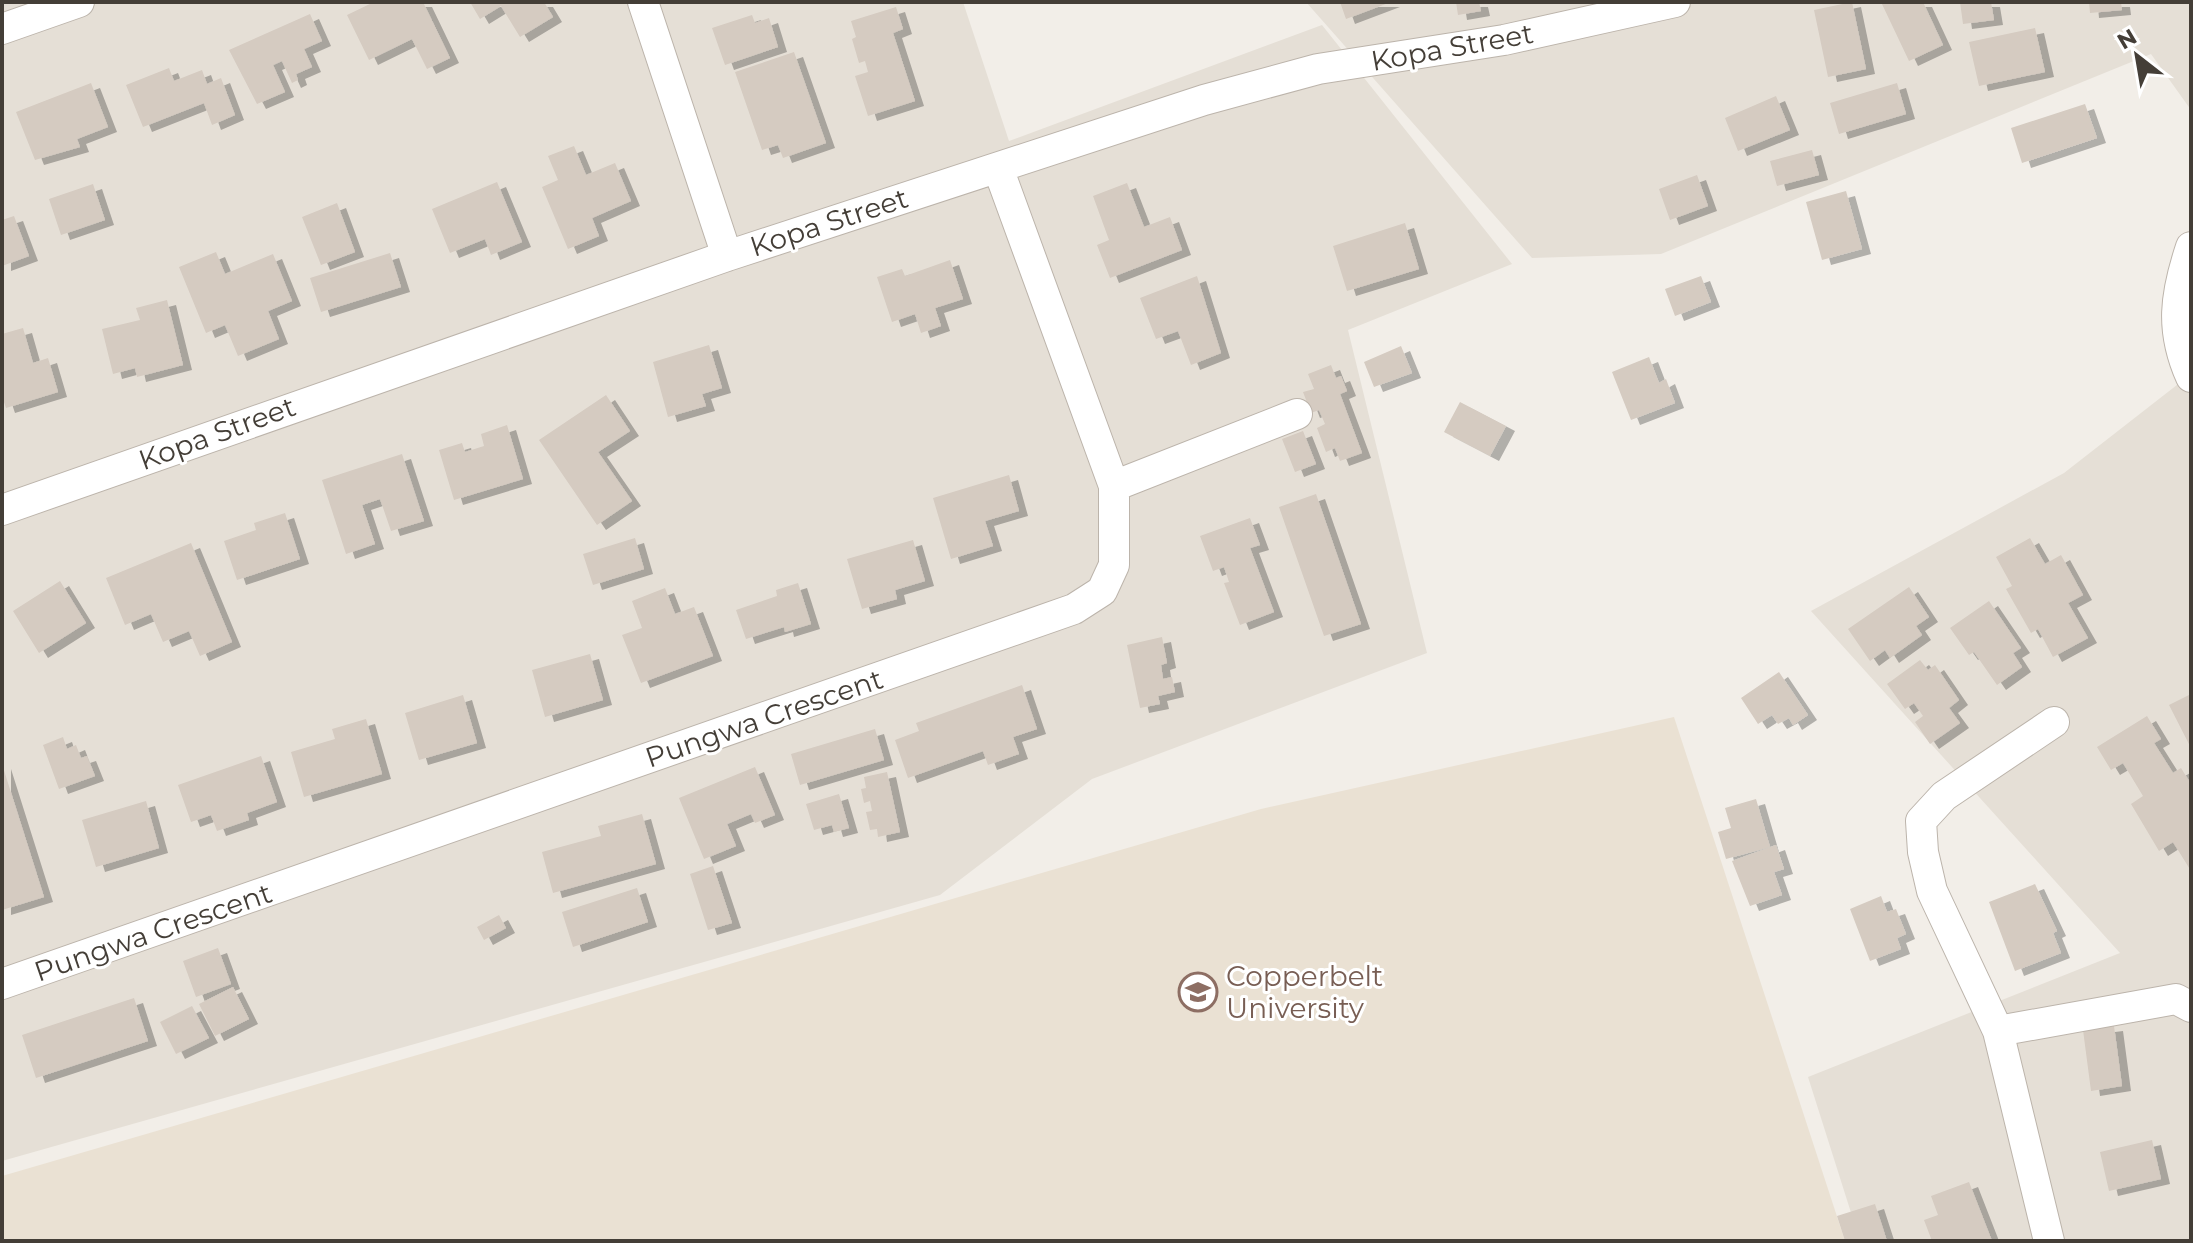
<svg xmlns="http://www.w3.org/2000/svg" width="2193" height="1243" font-family="Montserrat,sans-serif">
<defs>
<filter id="shadow"><feDropShadow dx="9" dy="5" stdDeviation="0" flood-color="#0004"/></filter>
</defs>
<rect width="100%" height="100%" fill="#f2eee8"/>
<!-- residential -->
<path fill="#e5dfd6" d="M 2,2 L 963,2 L 1009,141 L 1322,25 L 1512,264 L 1348,330 L 1427,653 L 1092,779 L 940,895 L 2,1161 Z
M 1306,2 L 2191,2 L 2191,110 L 2151,54 L 1661,254 L 1532,258 Z
M 2191,374 L 2191,1241 L 1860,1241 L 1808,1077 L 2120,953 L 1811,611 L 2064,473 Z"/>
<!-- education -->
<path fill="#eae1d3" d="M 1674,717 L 1845,1241 L 2,1241 L 2,1176 L 1261,809 Z"/>
<!-- building -->
<path fill="#d5cbc1" filter="url(#shadow)" d="M 374,2 L 423,2 L 450,58 L 427,69 L 412,39 L 369,60 L 347,15 Z
M 470,2 L 544,2 L 553,17 L 520,37 L 501,6 L 480,19 Z
M 1340,2 L 1391,2 L 1346,19 Z
M 1456,2 L 1479,2 L 1481,11 L 1458,15 Z
M 1852,2 L 1866,69 L 1828,77 L 1814,10 Z
M 1881,2 L 1923,2 L 1943,45 L 1909,61 Z
M 1960,2 L 1991,2 L 1994,20 L 1963,24 Z
M 2089,2 L 2121,2 L 2122,10 L 2090,13 Z
M 896,7 L 903,29 L 893,33 L 915,101 L 868,116 L 855,76 L 868,72 L 865,61 L 859,63 L 852,39 L 856,37 L 851,21 Z
M 310,14 L 322,41 L 304,49 L 312,67 L 296,74 L 298,80 L 292,83 L 282,61 L 273,65 L 285,92 L 257,104 L 229,50 Z
M 752,15 L 755,23 L 769,18 L 778,47 L 725,65 L 712,28 Z
M 2035,28 L 2045,72 L 1979,86 L 1969,42 Z
M 794,52 L 826,143 L 783,158 L 778,145 L 762,150 L 735,72 Z
M 169,68 L 174,81 L 202,70 L 207,84 L 221,78 L 235,115 L 212,125 L 204,103 L 143,127 L 126,85 Z
M 91,83 L 108,127 L 77,139 L 80,147 L 35,160 L 16,112 Z
M 1897,83 L 1906,114 L 1839,134 L 1830,103 Z
M 1776,96 L 1790,130 L 1738,151 L 1725,118 Z
M 2085,104 L 2097,138 L 2022,163 L 2011,128 Z
M 574,146 L 586,175 L 615,163 L 631,201 L 592,218 L 599,236 L 568,249 L 542,187 L 558,180 L 548,156 Z
M 1812,150 L 1819,175 L 1777,186 L 1770,161 Z
M 1697,175 L 1708,206 L 1670,220 L 1659,189 Z
M 497,182 L 522,242 L 491,255 L 485,239 L 450,253 L 432,209 Z
M 1127,183 L 1144,227 L 1170,217 L 1182,250 L 1110,278 L 1097,245 L 1109,240 L 1093,196 Z
M 93,184 L 105,220 L 61,235 L 49,199 Z
M 1846,191 L 1862,249 L 1822,260 L 1806,202 Z
M 337,203 L 355,252 L 321,265 L 302,217 Z
M 14,216 L 29,256 L 2,266 L 2,220 Z
M 1405,223 L 1419,269 L 1347,291 L 1333,246 Z
M 216,252 L 225,274 L 273,254 L 292,301 L 268,311 L 279,339 L 238,356 L 225,325 L 206,333 L 179,267 Z
M 390,253 L 401,287 L 321,312 L 310,278 Z
M 950,260 L 963,299 L 935,308 L 941,326 L 921,333 L 915,314 L 892,322 L 877,277 L 902,269 L 905,276 Z
M 1197,276 L 1221,353 L 1191,365 L 1178,331 L 1156,339 L 1140,298 Z
M 1701,276 L 1711,302 L 1675,316 L 1665,289 Z
M 167,300 L 183,365 L 137,377 L 135,368 L 113,374 L 102,329 L 140,320 L 136,308 Z
M 23,328 L 33,363 L 48,358 L 58,392 L 6,408 L 2,396 L 2,334 Z
M 709,345 L 722,388 L 702,394 L 706,406 L 668,417 L 653,362 Z
M 1401,346 L 1412,373 L 1374,387 L 1364,362 Z
M 1649,357 L 1659,383 L 1666,379 L 1675,403 L 1631,420 L 1612,372 Z
M 1331,365 L 1336,378 L 1341,376 L 1347,391 L 1340,394 L 1362,453 L 1340,461 L 1335,448 L 1326,452 L 1317,428 L 1325,424 L 1319,410 L 1311,413 L 1303,392 L 1314,389 L 1308,374 Z
M 606,395 L 630,431 L 598,452 L 632,501 L 597,525 L 539,440 Z
M 1460,402 L 1506,426 L 1490,456 L 1444,432 Z
M 507,425 L 523,479 L 454,500 L 439,450 L 462,443 L 465,452 L 484,446 L 481,434 Z
M 1303,431 L 1316,464 L 1295,472 L 1282,439 Z
M 402,454 L 424,521 L 391,531 L 380,499 L 362,505 L 375,544 L 346,554 L 322,480 Z
M 1009,475 L 1019,511 L 985,521 L 993,546 L 951,559 L 933,498 Z
M 1316,494 L 1361,624 L 1324,636 L 1279,507 Z
M 285,513 L 300,559 L 237,580 L 224,541 L 256,530 L 254,523 Z
M 1250,518 L 1260,545 L 1250,548 L 1274,612 L 1240,625 L 1224,583 L 1229,582 L 1224,567 L 1213,571 L 1200,536 Z
M 635,538 L 644,569 L 593,585 L 583,554 Z
M 2030,538 L 2045,564 L 2061,555 L 2083,595 L 2068,603 L 2088,638 L 2053,657 L 2038,629 L 2031,633 L 2006,589 L 2012,586 L 1996,557 Z
M 913,540 L 925,581 L 895,590 L 897,599 L 862,609 L 847,559 Z
M 191,543 L 232,642 L 200,656 L 189,631 L 163,642 L 151,614 L 125,625 L 106,578 Z
M 60,581 L 86,623 L 39,653 L 13,611 Z
M 798,583 L 811,624 L 785,632 L 784,627 L 746,639 L 736,610 L 777,596 L 776,590 Z
M 1909,587 L 1929,617 L 1916,626 L 1922,635 L 1890,658 L 1885,650 L 1870,661 L 1848,629 Z
M 665,588 L 675,614 L 694,607 L 713,656 L 641,683 L 622,635 L 642,628 L 632,601 Z
M 1989,601 L 2021,648 L 2013,653 L 2022,667 L 1997,685 L 1974,652 L 1969,655 L 1950,628 Z
M 1162,637 L 1167,663 L 1161,665 L 1163,679 L 1172,677 L 1175,692 L 1158,696 L 1160,704 L 1140,708 L 1127,645 Z
M 590,654 L 603,700 L 545,717 L 532,670 Z
M 1920,660 L 1928,670 L 1935,665 L 1959,700 L 1949,708 L 1960,723 L 1930,744 L 1915,722 L 1923,716 L 1914,703 L 1905,709 L 1887,684 Z
M 1779,672 L 1808,715 L 1793,725 L 1789,718 L 1778,724 L 1772,715 L 1758,724 L 1741,698 Z
M 1022,685 L 1037,729 L 1013,737 L 1019,754 L 988,765 L 983,751 L 908,778 L 895,740 L 919,731 L 916,723 Z
M 2191,694 L 2191,748 L 2169,705 Z
M 463,695 L 477,743 L 419,760 L 405,713 Z
M 2147,716 L 2161,739 L 2154,743 L 2173,773 L 2181,768 L 2191,784 L 2191,871 L 2173,842 L 2159,851 L 2131,804 L 2143,796 L 2123,763 L 2111,770 L 2097,747 Z
M 366,719 L 382,774 L 304,797 L 291,752 L 335,739 L 332,729 Z
M 875,729 L 884,760 L 800,785 L 791,754 Z
M 63,737 L 67,749 L 76,745 L 81,758 L 87,756 L 95,776 L 59,789 L 43,745 Z
M 261,756 L 277,802 L 247,813 L 249,820 L 217,831 L 211,815 L 191,822 L 178,785 Z
M 2,764 L 44,897 L 2,910 Z
M 755,767 L 775,815 L 755,823 L 751,814 L 727,824 L 736,846 L 704,859 L 679,798 Z
M 887,772 L 900,832 L 878,837 L 877,829 L 870,830 L 866,812 L 872,811 L 870,801 L 864,803 L 861,789 L 866,788 L 864,777 Z
M 839,794 L 849,828 L 834,832 L 832,825 L 814,830 L 806,804 Z
M 1756,799 L 1770,847 L 1726,859 L 1718,832 L 1731,828 L 1725,808 Z
M 146,801 L 159,848 L 96,867 L 82,820 Z
M 642,814 L 656,864 L 553,893 L 542,852 L 601,836 L 598,826 Z
M 1776,845 L 1784,869 L 1774,872 L 1782,895 L 1750,906 L 1732,861 Z
M 713,866 L 732,923 L 708,930 L 690,874 Z
M 2035,884 L 2057,931 L 2053,933 L 2061,953 L 2015,971 L 1989,902 Z
M 637,888 L 648,922 L 573,947 L 562,912 Z
M 1881,896 L 1887,912 L 1896,909 L 1906,934 L 1897,938 L 1901,949 L 1870,961 L 1850,909 Z
M 499,915 L 506,928 L 484,940 L 477,927 Z
M 218,948 L 231,984 L 196,997 L 183,961 Z
M 233,987 L 249,1019 L 215,1036 L 199,1004 Z
M 134,998 L 148,1041 L 36,1078 L 22,1035 Z
M 192,1006 L 209,1038 L 176,1054 L 160,1022 Z
M 2114,1026 L 2122,1086 L 2091,1091 L 2083,1030 Z
M 2152,1140 L 2161,1179 L 2109,1191 L 2100,1152 Z
M 1969,1182 L 1992,1241 L 1932,1241 L 1924,1220 L 1938,1215 L 1931,1196 Z
M 1875,1204 L 1887,1241 L 1845,1241 L 1837,1216 Z"/>
<g fill="none" stroke-linecap="round" stroke-linejoin="round">
<!-- minor casing -->
<g stroke="#bcb4ab" stroke-width="32">
<path id="minor" d="M 643,2 L 727,256
M 2,29 L 79,2
M 2191,247 C 2175,295 2170,330 2191,377
M 1114,486 L 1297,414
M 2,510 L 727,256 L 1204,100 L 1318,69 L 1504,40 L 1675,2
M 2,984 L 1074,609 L 1102,591 L 1114,565 L 1114,486 L 998,168
M 1998,1031 L 2176,999 L 2191,1007
M 2049,1241 L 1998,1031 L 1932,891 L 1923,852 L 1921,821 L 1944,796 L 2054,722"/>
</g>
<!-- minor -->
<use href="#minor" stroke="#fff" stroke-width="30"/>
</g>
<!-- icons -->
<defs>
<g id="university-ring" transform="scale(2)"><circle r="9.5" fill="#fff" stroke="#8d6e63" stroke-width="1.5"/><path d="M0-5L7-2L0 1L-7-2ZM-4 1L0 2.5L4 1V4Q0 6-4 4Z" fill="#8d6e63"/></g>
</defs>
<g fill-rule="evenodd">
<use href="#university-ring" x="1198" y="992"/>
</g>
<g text-anchor="middle" dominant-baseline="central" stroke-width="6" stroke-linejoin="round" paint-order="stroke">
<!-- street labels -->
<g font-size="28" fill="#443e37" stroke="#fff">
<text transform="translate(1452 47) rotate(-10)">Kopa Street</text>
<text transform="translate(829 222) rotate(-18)">Kopa Street</text>
<text transform="translate(217 433) rotate(-20)">Kopa Street</text>
<text transform="translate(764 718) rotate(-19)">Pungwa Crescent</text>
<text transform="translate(153 932) rotate(-19)">Pungwa Crescent</text>
</g>
<!-- education labels -->
<g font-size="28" fill="#785e54" stroke="#fff" text-anchor="start">
<text x="1226" y="976">Copperbelt<tspan x="1226" dy="32">University</tspan></text>
</g>
</g>
<!-- border -->
<rect width="2193" height="1243" fill="none" stroke="#443e37" stroke-width="8"/>
<!-- north arrow -->
<g transform="translate(2137 56) rotate(329)" stroke="#ffffff" stroke-width="6" paint-order="stroke">
<path d="M0-6L14 30L0 20L-14 30Z" fill="#443e37"/>
<text y="-12" font-size="22" font-weight="bold" text-anchor="middle" fill="#443e37">N</text>
</g>
</svg>
